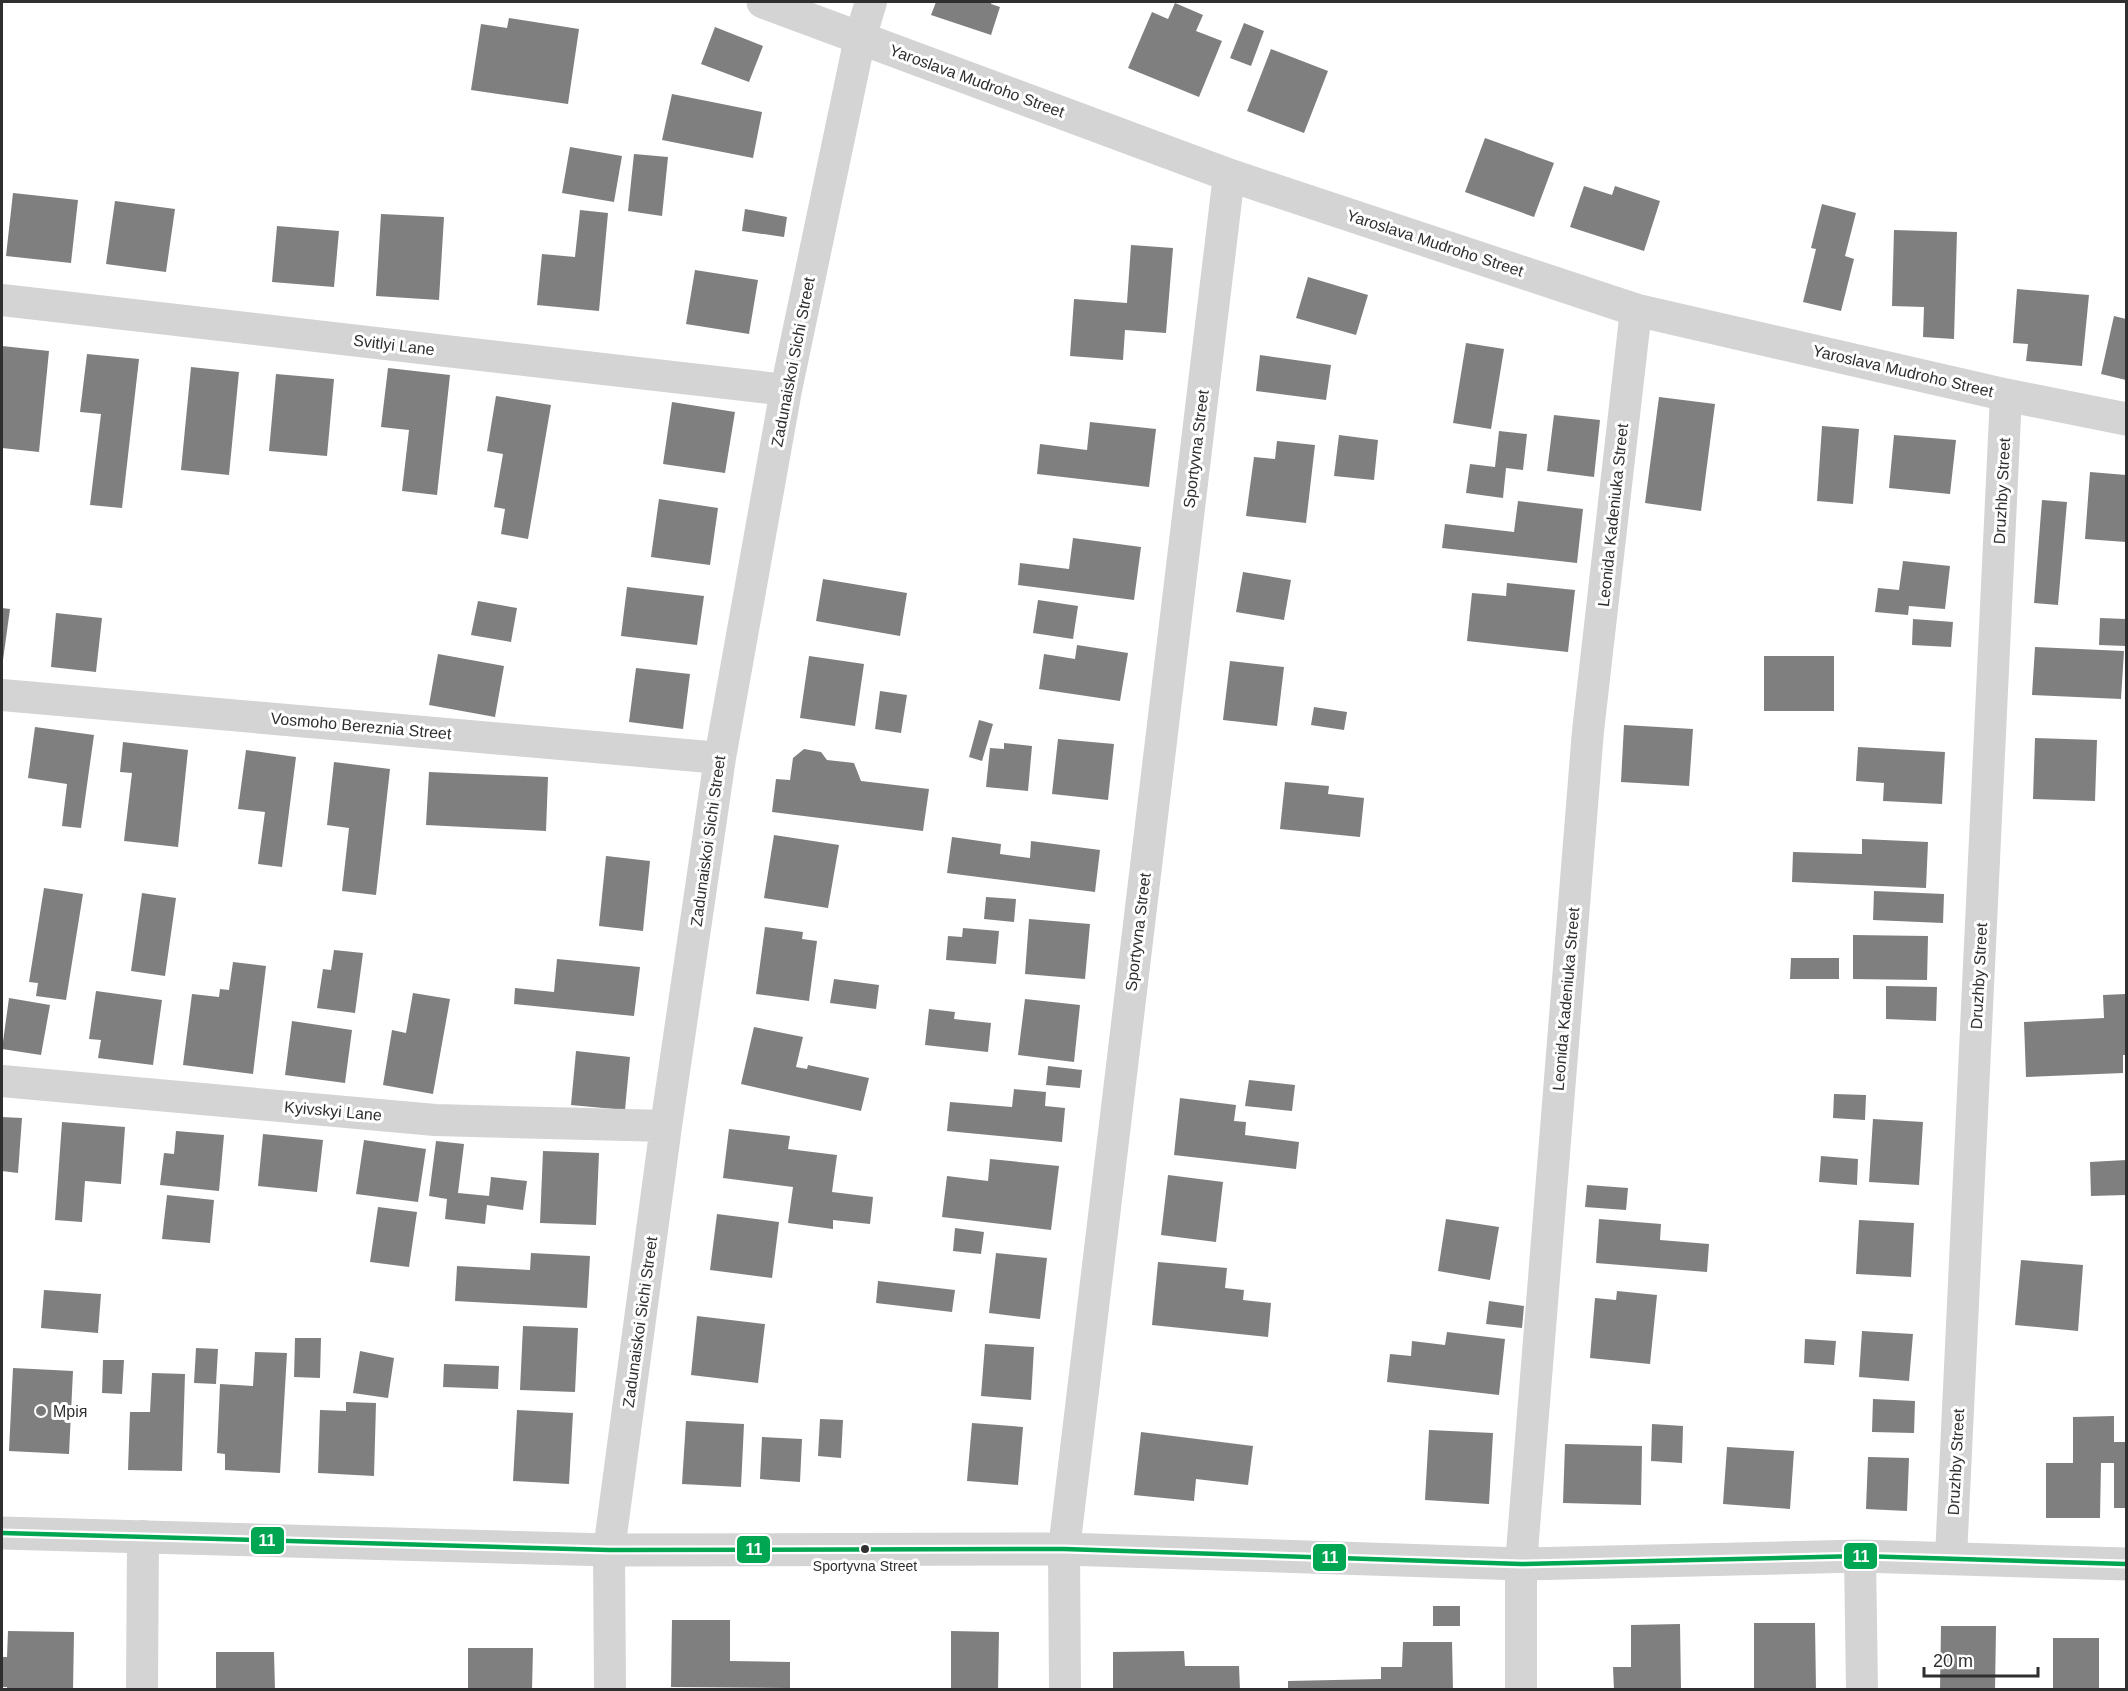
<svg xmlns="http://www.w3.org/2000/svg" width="2128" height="1691" font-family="Arial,sans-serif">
<rect width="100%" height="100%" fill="#fff"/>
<!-- building -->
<path fill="#7f7f7f" d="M 936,2 L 992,2 L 991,4 L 1000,7 L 991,35 L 931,15 Z
M 1175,3 L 1203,15 L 1196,31 L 1222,41 L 1199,97 L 1128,68 L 1152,12 L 1168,19 Z
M 509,18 L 579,29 L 568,104 L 471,90 L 481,24 L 507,28 Z
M 1244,23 L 1264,31 L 1251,66 L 1230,58 Z
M 715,27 L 763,46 L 749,82 L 701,64 Z
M 1271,49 L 1328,71 L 1304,133 L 1247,111 Z
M 672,94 L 762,112 L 753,158 L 662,140 Z
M 1485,138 L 1554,163 L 1534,217 L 1465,192 Z
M 570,147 L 622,156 L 614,202 L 562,193 Z
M 634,154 L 668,157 L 662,216 L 628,211 Z
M 1584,186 L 1612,195 L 1615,186 L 1660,201 L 1644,251 L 1570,227 Z
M 13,193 L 78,200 L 71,263 L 6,256 Z
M 115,201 L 175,209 L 166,272 L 106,264 Z
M 1822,204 L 1856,213 L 1845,256 L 1854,259 L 1841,311 L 1803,302 L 1816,249 L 1811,248 Z
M 745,209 L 787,217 L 784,237 L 742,231 Z
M 580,210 L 608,213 L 599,311 L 537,305 L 542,254 L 575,257 Z
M 381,214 L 444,217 L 439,300 L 376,296 Z
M 277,226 L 339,231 L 334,287 L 272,282 Z
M 1894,230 L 1957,232 L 1954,339 L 1923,337 L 1924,307 L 1892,306 Z
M 1131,245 L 1173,248 L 1166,333 L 1125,330 L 1123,360 L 1070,356 L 1074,299 L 1127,303 Z
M 695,270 L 758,280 L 749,334 L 686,324 Z
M 1308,277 L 1368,295 L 1356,335 L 1296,318 Z
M 2017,289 L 2089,295 L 2082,366 L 2026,361 L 2028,344 L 2013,343 Z
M 2114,316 L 2126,319 L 2126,380 L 2101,374 Z
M 1466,343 L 1504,349 L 1491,429 L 1453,423 Z
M 2,346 L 49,351 L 39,452 L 2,448 Z
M 87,354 L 139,359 L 122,508 L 90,505 L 101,414 L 80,412 Z
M 1260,355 L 1331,365 L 1326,400 L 1256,391 Z
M 191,367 L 239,372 L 229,475 L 181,470 Z
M 388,368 L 450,375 L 437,495 L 402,491 L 409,430 L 381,427 Z
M 276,374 L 334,379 L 327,456 L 269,451 Z
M 496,396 L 551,405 L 528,539 L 501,534 L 505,509 L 494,507 L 503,454 L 487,451 Z
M 1659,397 L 1715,404 L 1701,511 L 1645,503 Z
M 672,402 L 735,412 L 725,473 L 663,464 Z
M 1554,415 L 1600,420 L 1594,477 L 1547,471 Z
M 1090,422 L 1156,429 L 1149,487 L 1037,474 L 1040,444 L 1087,450 Z
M 1822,426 L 1859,429 L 1853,504 L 1817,501 Z
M 1499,431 L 1527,434 L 1523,470 L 1506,468 L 1503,498 L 1466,493 L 1470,464 L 1495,467 Z
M 1339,435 L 1378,440 L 1374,480 L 1334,476 Z
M 1894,435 L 1956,440 L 1950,494 L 1889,488 Z
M 1277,441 L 1315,445 L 1306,523 L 1246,516 L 1254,457 L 1275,459 Z
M 2090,472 L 2126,475 L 2126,542 L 2085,539 Z
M 659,499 L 718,508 L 710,565 L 651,557 Z
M 2042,500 L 2067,502 L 2058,605 L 2034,603 Z
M 1518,501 L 1583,509 L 1577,563 L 1442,548 L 1445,524 L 1514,532 Z
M 1073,538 L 1141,547 L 1134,600 L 1018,585 L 1020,563 L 1069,569 Z
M 1903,561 L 1950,566 L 1945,609 L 1909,606 L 1908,615 L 1875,612 L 1878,588 L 1899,590 Z
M 1243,572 L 1291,580 L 1284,620 L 1236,612 Z
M 823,579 L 907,593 L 900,636 L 816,621 Z
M 1507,583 L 1575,590 L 1568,652 L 1467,641 L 1472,593 L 1506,596 Z
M 627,587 L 704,596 L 697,645 L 621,636 Z
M 1038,600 L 1078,606 L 1073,639 L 1033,633 Z
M 478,601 L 517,608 L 511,642 L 471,635 Z
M 2,608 L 10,609 L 3,660 L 2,660 Z
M 56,613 L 102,618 L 96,672 L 51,667 Z
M 2100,618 L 2126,619 L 2126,646 L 2099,645 Z
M 1913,619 L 1953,622 L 1951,647 L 1912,645 Z
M 1077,645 L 1128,653 L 1120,701 L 1039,689 L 1044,654 L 1075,659 Z
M 2035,647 L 2124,651 L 2121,699 L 2032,695 Z
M 438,654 L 504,666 L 495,717 L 429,705 Z
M 809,656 L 864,664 L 855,726 L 800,718 Z
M 1764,656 L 1834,656 L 1834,711 L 1764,711 Z
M 1230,661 L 1284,667 L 1277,726 L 1223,720 Z
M 636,668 L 690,674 L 683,729 L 629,722 Z
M 880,691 L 907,695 L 901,733 L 875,729 Z
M 1314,707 L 1347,712 L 1344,730 L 1311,725 Z
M 979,720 L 993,724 L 982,761 L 969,757 Z
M 1624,725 L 1693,729 L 1689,786 L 1621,782 Z
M 35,727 L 94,735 L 81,828 L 62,826 L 67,784 L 28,778 Z
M 2035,738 L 2097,740 L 2095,801 L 2033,799 Z
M 1058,739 L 1114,744 L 1108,800 L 1052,794 Z
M 123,742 L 188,750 L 178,847 L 124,841 L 132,773 L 120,772 Z
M 1004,743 L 1032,746 L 1028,791 L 986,787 L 990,748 L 1004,749 Z
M 1858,747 L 1945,752 L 1942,804 L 1883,801 L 1884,783 L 1856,781 Z
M 804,749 L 821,752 L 827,760 L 854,763 L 861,781 L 929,789 L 923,831 L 772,812 L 776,779 L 790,780 L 793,758 Z
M 246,750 L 296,757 L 282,867 L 258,864 L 265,812 L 238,809 Z
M 334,762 L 390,769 L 376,895 L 342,891 L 349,828 L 327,825 Z
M 429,772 L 548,777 L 546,831 L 426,825 Z
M 1285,782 L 1329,786 L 1328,794 L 1364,798 L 1360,837 L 1280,829 Z
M 774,835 L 839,845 L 828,908 L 764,898 Z
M 952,837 L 1001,844 L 1000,854 L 1030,858 L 1031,841 L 1100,850 L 1095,892 L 947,873 Z
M 1862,839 L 1928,842 L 1926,888 L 1792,882 L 1793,852 L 1862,854 Z
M 606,856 L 650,861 L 643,931 L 599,926 Z
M 44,888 L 83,894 L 66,1000 L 36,996 L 38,983 L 29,982 Z
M 1874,891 L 1944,894 L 1943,923 L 1873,920 Z
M 142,893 L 176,898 L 165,976 L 131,971 Z
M 986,897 L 1016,899 L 1014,922 L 984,919 Z
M 1029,919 L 1090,924 L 1085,979 L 1025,974 Z
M 765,927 L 803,932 L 802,939 L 817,941 L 809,1001 L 756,994 Z
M 963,928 L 999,931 L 996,964 L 946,960 L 948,936 L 962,937 Z
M 1853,935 L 1928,936 L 1927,980 L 1853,979 Z
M 334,950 L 363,953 L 355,1013 L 317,1008 L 323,969 L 331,970 Z
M 1791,958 L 1839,958 L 1839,979 L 1790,979 Z
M 557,959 L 640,967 L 634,1016 L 514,1004 L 515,988 L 554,992 Z
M 233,962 L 266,966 L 253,1074 L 183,1065 L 192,994 L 219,997 L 220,989 L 229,990 Z
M 834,979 L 879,985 L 876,1009 L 830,1003 Z
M 1886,986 L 1937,987 L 1936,1021 L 1886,1019 Z
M 96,991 L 162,1000 L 153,1065 L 98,1058 L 101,1040 L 89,1039 Z
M 413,993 L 450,999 L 433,1094 L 383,1085 L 392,1030 L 406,1033 Z
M 2126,994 L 2126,1055 L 2123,1055 L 2123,1073 L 2026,1077 L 2024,1022 L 2104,1018 L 2103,995 Z
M 9,998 L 50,1005 L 41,1055 L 2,1049 Z
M 1025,999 L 1080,1005 L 1074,1062 L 1018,1055 Z
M 929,1009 L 955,1012 L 954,1019 L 991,1023 L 988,1052 L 925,1045 Z
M 292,1021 L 352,1030 L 345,1083 L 285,1075 Z
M 754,1027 L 803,1037 L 796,1067 L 807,1069 L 808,1065 L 869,1078 L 861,1111 L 741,1084 Z
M 576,1051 L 630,1057 L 625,1110 L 571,1105 Z
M 1048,1066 L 1082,1070 L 1080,1088 L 1046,1085 Z
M 1249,1080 L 1295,1085 L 1292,1111 L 1245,1106 Z
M 1014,1089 L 1046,1092 L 1045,1106 L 1065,1108 L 1062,1142 L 947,1131 L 950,1102 L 1012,1107 Z
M 1834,1094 L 1866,1095 L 1865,1120 L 1833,1118 Z
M 1180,1098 L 1236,1105 L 1234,1121 L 1246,1122 L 1245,1135 L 1299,1142 L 1296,1169 L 1174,1155 Z
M 2,1117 L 22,1118 L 18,1173 L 2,1171 Z
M 1873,1119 L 1923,1122 L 1919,1185 L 1869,1182 Z
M 62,1122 L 125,1127 L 121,1184 L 85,1181 L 82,1222 L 55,1220 Z
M 729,1129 L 790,1136 L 788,1149 L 837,1155 L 832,1192 L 873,1197 L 870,1224 L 833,1220 L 833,1229 L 788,1223 L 793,1187 L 723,1178 Z
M 176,1131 L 224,1135 L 219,1191 L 160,1185 L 164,1153 L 174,1154 Z
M 263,1134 L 323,1140 L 317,1192 L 258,1186 Z
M 364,1140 L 426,1149 L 418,1202 L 356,1194 Z
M 436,1141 L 464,1144 L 458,1193 L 489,1196 L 491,1177 L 527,1181 L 523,1210 L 487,1205 L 485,1224 L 445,1219 L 447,1199 L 429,1196 Z
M 543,1151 L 599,1153 L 596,1225 L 540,1223 Z
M 1821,1156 L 1858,1159 L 1857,1185 L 1819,1182 Z
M 990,1159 L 1059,1166 L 1051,1230 L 942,1217 L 947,1176 L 988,1181 Z
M 2126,1160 L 2126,1195 L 2091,1196 L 2090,1162 Z
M 1168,1175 L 1223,1182 L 1216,1242 L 1161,1235 Z
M 1587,1185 L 1628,1188 L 1626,1210 L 1585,1207 Z
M 167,1195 L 214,1200 L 210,1243 L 162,1239 Z
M 378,1207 L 417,1212 L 409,1267 L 370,1262 Z
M 717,1214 L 779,1222 L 772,1278 L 710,1270 Z
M 1446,1219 L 1499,1227 L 1490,1280 L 1438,1271 Z
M 1599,1219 L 1661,1224 L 1660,1240 L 1709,1244 L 1707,1272 L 1596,1263 Z
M 1859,1220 L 1914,1223 L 1911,1277 L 1856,1274 Z
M 955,1228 L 984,1232 L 981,1254 L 953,1251 Z
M 531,1253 L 590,1256 L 587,1308 L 455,1301 L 457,1266 L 530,1270 Z
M 996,1253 L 1047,1258 L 1040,1319 L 989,1313 Z
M 2021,1260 L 2083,1265 L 2078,1331 L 2015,1325 Z
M 1158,1262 L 1227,1268 L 1225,1288 L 1244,1290 L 1243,1300 L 1271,1303 L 1268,1337 L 1152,1325 Z
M 878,1281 L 955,1290 L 952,1312 L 876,1303 Z
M 44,1290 L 101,1294 L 98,1333 L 41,1328 Z
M 1617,1291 L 1657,1295 L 1650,1364 L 1590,1358 L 1595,1298 L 1616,1300 Z
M 1489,1301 L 1524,1306 L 1522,1328 L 1486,1324 Z
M 697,1316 L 765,1324 L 758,1383 L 691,1375 Z
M 523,1326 L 578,1328 L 575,1392 L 520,1390 Z
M 1862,1331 L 1913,1334 L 1909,1381 L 1859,1377 Z
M 1447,1332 L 1505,1339 L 1499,1395 L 1387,1382 L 1390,1354 L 1411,1356 L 1412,1341 L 1445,1345 Z
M 295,1338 L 321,1338 L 320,1378 L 294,1377 Z
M 1805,1339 L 1836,1341 L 1834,1365 L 1804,1363 Z
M 985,1344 L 1034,1347 L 1031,1400 L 981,1396 Z
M 196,1348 L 218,1349 L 216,1384 L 194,1383 Z
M 360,1351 L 394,1358 L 388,1398 L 353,1393 Z
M 255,1352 L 287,1353 L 280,1473 L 225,1470 L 225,1454 L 217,1453 L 220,1384 L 253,1386 Z
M 103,1360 L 124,1360 L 122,1394 L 102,1393 Z
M 444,1364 L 499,1366 L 498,1389 L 443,1387 Z
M 13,1368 L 73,1371 L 69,1454 L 9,1451 Z
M 152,1373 L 185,1374 L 182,1471 L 128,1470 L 130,1412 L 150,1412 Z
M 1873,1399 L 1915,1401 L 1914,1433 L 1872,1432 Z
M 346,1402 L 376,1403 L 374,1476 L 318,1473 L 320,1410 L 346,1411 Z
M 517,1410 L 573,1413 L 569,1484 L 513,1481 Z
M 2114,1416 L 2114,1442 L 2126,1442 L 2126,1508 L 2114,1508 L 2114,1463 L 2101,1463 L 2100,1518 L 2046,1518 L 2046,1463 L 2073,1463 L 2073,1417 Z
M 820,1419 L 843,1420 L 841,1458 L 818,1456 Z
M 686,1421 L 744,1424 L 741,1487 L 682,1484 Z
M 972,1423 L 1023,1427 L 1018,1485 L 967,1481 Z
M 1652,1424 L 1683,1426 L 1682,1463 L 1651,1461 Z
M 1429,1430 L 1493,1433 L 1489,1504 L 1425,1500 Z
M 1141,1432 L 1253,1446 L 1248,1485 L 1196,1479 L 1194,1501 L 1134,1495 Z
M 762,1437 L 802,1439 L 800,1482 L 760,1479 Z
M 1565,1444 L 1642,1446 L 1641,1505 L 1563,1503 Z
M 1727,1447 L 1794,1451 L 1790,1509 L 1723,1504 Z
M 1868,1457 L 1909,1458 L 1907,1511 L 1866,1509 Z
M 1433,1606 L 1460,1606 L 1460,1626 L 1433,1626 Z
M 672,1620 L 730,1620 L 730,1661 L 790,1662 L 790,1688 L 671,1687 Z
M 1754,1623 L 1815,1623 L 1816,1690 L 1754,1690 Z
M 1680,1624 L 1681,1690 L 1614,1690 L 1613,1667 L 1631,1667 L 1631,1625 Z
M 1941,1626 L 1996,1626 L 1995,1690 L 1940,1690 Z
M 8,1631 L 74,1632 L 73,1690 L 7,1690 L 7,1687 L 2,1687 L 2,1657 L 7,1657 Z
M 951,1631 L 999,1632 L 998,1689 L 951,1688 Z
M 2053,1638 L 2099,1638 L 2099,1690 L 2053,1690 Z
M 1403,1642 L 1452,1642 L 1453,1690 L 1288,1690 L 1288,1681 L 1381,1679 L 1381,1667 L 1402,1667 Z
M 468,1648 L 533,1648 L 532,1690 L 468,1690 Z
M 1184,1651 L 1185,1666 L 1239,1666 L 1240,1690 L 1113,1690 L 1113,1652 Z
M 216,1652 L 274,1652 L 275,1690 L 216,1690 Z"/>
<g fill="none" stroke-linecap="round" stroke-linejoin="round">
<!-- minor -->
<path stroke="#d4d4d4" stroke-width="32" d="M 2,300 L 786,390
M 2,695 L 720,758
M 2,1081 L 435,1120 L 666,1126
M 1860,1556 L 1862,1690
M 1951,1557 L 2006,395
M 142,1690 L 143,1536
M 610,1690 L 609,1550 L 666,1126 L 720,758 L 786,390 L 860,38 L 871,2
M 1065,1690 L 1064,1549 L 1229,175
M 1521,1690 L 1521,1564 L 1588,731 L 1636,310"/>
<!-- tertiary -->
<path stroke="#d4d4d4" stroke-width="33" d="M 763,2 L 1229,175 L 1636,310 L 2006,395 L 2126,419
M 2,1533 L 609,1550 L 1064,1549 L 1521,1564 L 1860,1556 L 2126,1564"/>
<!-- bus-1 casing -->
<g stroke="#fff" stroke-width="9">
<path id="bus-1" d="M 2,1533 L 609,1550 L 1064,1549 L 1521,1564 L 1860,1556 L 2126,1564"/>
</g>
<!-- bus-1 -->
<use href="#bus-1" stroke="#00a651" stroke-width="4.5"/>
</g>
<!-- markers -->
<circle fill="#787878" stroke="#fff" stroke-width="2" cx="41" cy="1411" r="6"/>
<circle fill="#2f2f2f" stroke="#fff" stroke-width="2" cx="865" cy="1549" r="5"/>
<g text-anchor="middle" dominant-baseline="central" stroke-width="6" stroke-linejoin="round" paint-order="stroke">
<!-- bus labels -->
<g font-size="14" fill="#2f2f2f" stroke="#fff">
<text x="865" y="1566">Sportyvna Street</text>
</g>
<!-- street labels -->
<g font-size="16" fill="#2f2f2f" stroke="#fff">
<text transform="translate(977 81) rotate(20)">Yaroslava Mudroho Street</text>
<text transform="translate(1435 243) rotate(18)">Yaroslava Mudroho Street</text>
<text transform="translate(394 345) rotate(7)">Svitlyi Lane</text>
<text transform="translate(793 362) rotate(-79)">Zadunaiskoi Sichi Street</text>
<text transform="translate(1903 371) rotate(13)">Yaroslava Mudroho Street</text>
<text transform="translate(1196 449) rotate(-83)">Sportyvna Street</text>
<text transform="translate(2002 491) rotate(-87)">Druzhby Street</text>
<text transform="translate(1613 515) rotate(-84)">Leonida Kadeniuka Street</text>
<text transform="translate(361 726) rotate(5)">Vosmoho Bereznia Street</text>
<text transform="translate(708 841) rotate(-82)">Zadunaiskoi Sichi Street</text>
<text transform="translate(1138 932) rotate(-83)">Sportyvna Street</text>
<text transform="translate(1979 976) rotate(-87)">Druzhby Street</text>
<text transform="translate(1566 999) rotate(-85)">Leonida Kadeniuka Street</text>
<text transform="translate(333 1111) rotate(5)">Kyivskyi Lane</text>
<text transform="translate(640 1322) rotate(-82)">Zadunaiskoi Sichi Street</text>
<text transform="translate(1956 1462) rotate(-87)">Druzhby Street</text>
</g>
<!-- poi labels -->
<g font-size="16" fill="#2f2f2f" stroke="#fff" text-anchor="start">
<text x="53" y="1411">Мрія</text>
</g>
</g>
<g stroke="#fff" stroke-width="2">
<rect x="250" y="1526" width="35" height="29" rx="6" fill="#00a651"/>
<rect x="736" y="1535" width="35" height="29" rx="6" fill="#00a651"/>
<rect x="1843" y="1542" width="35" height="28" rx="6" fill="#00a651"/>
<rect x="1312" y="1543" width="35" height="29" rx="6" fill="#00a651"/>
</g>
<g font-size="16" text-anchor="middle" font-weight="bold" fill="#fff">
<text x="267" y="1546">11</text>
<text x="754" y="1555">11</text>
<text x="1861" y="1562">11</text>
<text x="1330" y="1563">11</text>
</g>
<!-- border -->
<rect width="2128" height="1691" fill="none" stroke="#2f2f2f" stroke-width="6"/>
<!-- scale -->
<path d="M1924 1667v9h114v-9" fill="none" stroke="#2f2f2f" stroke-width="3"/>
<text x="1933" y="1667" font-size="18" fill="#2f2f2f" stroke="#ffffff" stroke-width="4.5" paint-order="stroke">20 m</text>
</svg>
